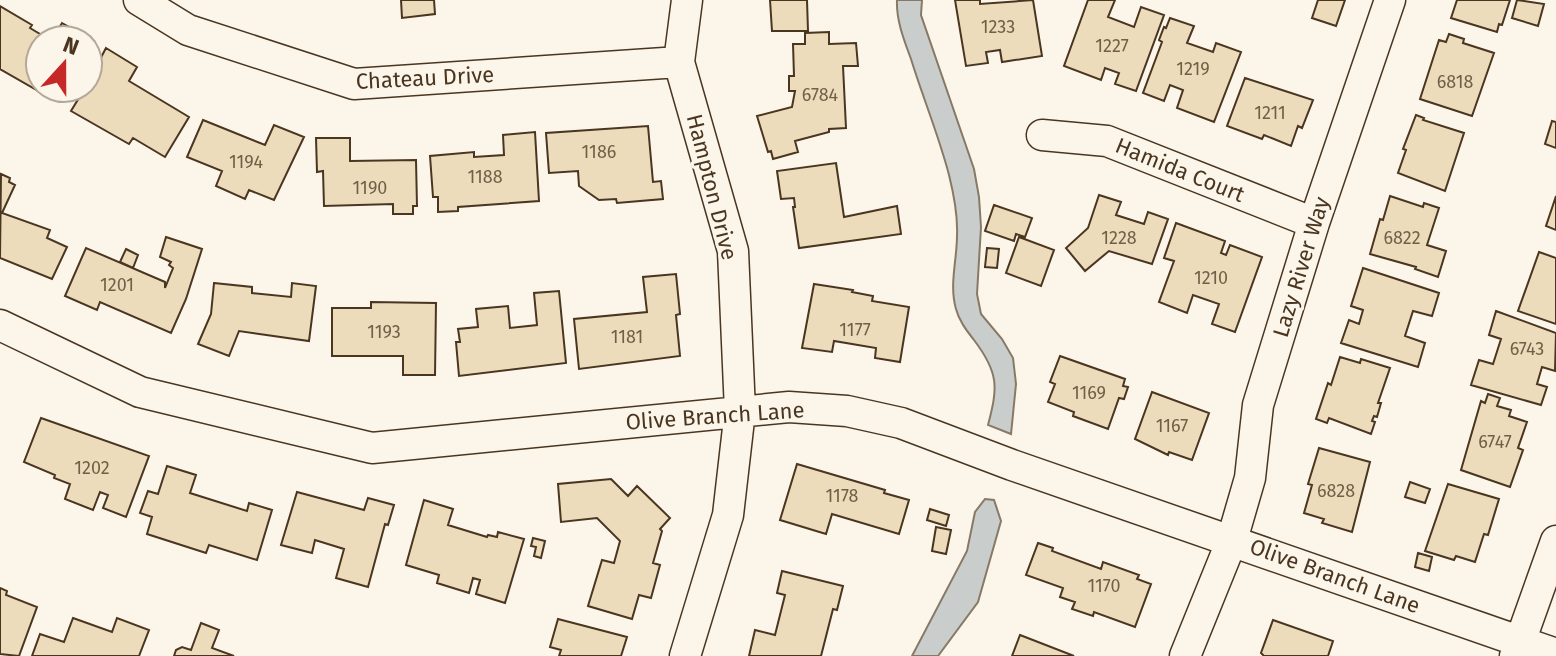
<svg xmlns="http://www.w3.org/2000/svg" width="1556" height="656" font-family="'Fira Sans',sans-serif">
<rect width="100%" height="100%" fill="#fbf6e9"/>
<!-- water -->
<path fill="#c9cecd" stroke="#887966" stroke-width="2" d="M 897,0 L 922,0 L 921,15 L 974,169 L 979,197 L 981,227 L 977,294 L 981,314 L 1002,339 L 1013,358 L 1016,384 L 1011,434 L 988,425 C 998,387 999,373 974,340 C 967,331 959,321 956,309 C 949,285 957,260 957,236 C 958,215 954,195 949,175 C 939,136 923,98 911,59 C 904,40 896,20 897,0 Z
M 985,499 L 994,500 L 1001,521 L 978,602 L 938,656 L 912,656 L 967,551 L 975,512 Z"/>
<!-- building -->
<path fill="#ecdcbc" stroke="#4a3520" stroke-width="2" d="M 401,0 L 434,0 L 435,14 L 402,18 Z
M 770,0 L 807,0 L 808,31 L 772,31 Z
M 955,0 L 980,0 L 980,4 L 1033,0 L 1042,56 L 1002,62 L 1000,50 L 986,52 L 988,63 L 966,66 Z
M 1088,0 L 1115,0 L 1108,17 L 1134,27 L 1141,7 L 1164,15 L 1136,91 L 1115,84 L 1119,73 L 1105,68 L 1101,80 L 1064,66 Z
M 1318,0 L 1345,0 L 1336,26 L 1312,18 Z
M 1457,0 L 1510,0 L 1502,25 L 1499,24 L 1497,32 L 1451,18 Z
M 1517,0 L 1544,4 L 1538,26 L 1512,18 Z
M 0,6 L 32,25 L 30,28 L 50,40 L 40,40 L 40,88 L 67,88 L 62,97 L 58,95 L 54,100 L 0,69 Z
M 1170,18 L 1194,26 L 1187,43 L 1213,52 L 1216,43 L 1241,52 L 1214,122 L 1177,108 L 1183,90 L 1170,85 L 1164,101 L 1143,93 L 1162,42 L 1159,40 L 1164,27 L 1166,28 Z
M 62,23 L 94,41 L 88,52 L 88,40 L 52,40 Z
M 829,32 L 829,44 L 856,43 L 858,66 L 843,66 L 846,128 L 829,129 L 829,132 L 795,141 L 798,152 L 773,159 L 771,151 L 768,152 L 757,116 L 792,107 L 795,91 L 789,91 L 789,76 L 794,76 L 793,44 L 805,44 L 805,33 Z
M 1449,34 L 1464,39 L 1463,43 L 1494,53 L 1472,116 L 1420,99 L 1439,40 L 1446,42 Z
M 106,48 L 137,67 L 129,81 L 189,117 L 165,157 L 133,138 L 129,144 L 71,111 L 85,88 L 88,88 L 88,82 Z
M 1245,78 L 1313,100 L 1302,128 L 1298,126 L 1291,146 L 1264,135 L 1262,139 L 1227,126 Z
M 1416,115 L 1424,118 L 1423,120 L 1464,133 L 1445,191 L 1398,173 L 1406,150 L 1403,149 Z
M 203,120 L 265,145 L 274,125 L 304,137 L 274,200 L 249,190 L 245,199 L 216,186 L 222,171 L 187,157 Z
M 1552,121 L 1556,122 L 1556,148 L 1545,144 Z
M 648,126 L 653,182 L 661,181 L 663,199 L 617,203 L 616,199 L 599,200 L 579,186 L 578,171 L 549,173 L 546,133 Z
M 535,132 L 539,201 L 458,207 L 458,211 L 438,212 L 438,197 L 433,197 L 430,156 L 474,152 L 474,157 L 504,155 L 503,135 Z
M 316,138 L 350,138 L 350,161 L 416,160 L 417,206 L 413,206 L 413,214 L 393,214 L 393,204 L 324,206 L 323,171 L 317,172 Z
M 836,163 L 844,217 L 897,206 L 901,234 L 799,248 L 793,207 L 795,207 L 794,198 L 781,199 L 777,171 Z
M 1,174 L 10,178 L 9,182 L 15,185 L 2,213 L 50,230 L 47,238 L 67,247 L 52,279 L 0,258 Z
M 1099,195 L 1121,202 L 1116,215 L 1144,224 L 1148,212 L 1168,219 L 1152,264 L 1109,251 L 1085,271 L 1066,248 L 1088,228 Z
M 1390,196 L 1423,207 L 1424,203 L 1439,208 L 1427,245 L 1446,251 L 1438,277 L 1415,269 L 1416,267 L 1370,254 L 1380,219 L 1383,220 Z
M 1556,196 L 1556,230 L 1546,226 Z
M 994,205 L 1032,218 L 1025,237 L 1016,234 L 1014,241 L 985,231 Z
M 1176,223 L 1225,241 L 1221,253 L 1226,255 L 1230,245 L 1262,257 L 1235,332 L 1212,324 L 1219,304 L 1193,295 L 1187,313 L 1159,302 L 1174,261 L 1164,258 Z
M 166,237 L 202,249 L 186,299 L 171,333 L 100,302 L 97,310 L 65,296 L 86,248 L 165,282 L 165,288 L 173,268 L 169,265 L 171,262 L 160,257 Z
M 1019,237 L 1054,250 L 1041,286 L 1006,273 Z
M 987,248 L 999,249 L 997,268 L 985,267 Z
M 126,249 L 138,255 L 133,268 L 120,262 Z
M 1539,252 L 1556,258 L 1556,324 L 1518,311 Z
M 1363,268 L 1439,293 L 1432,316 L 1413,311 L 1405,336 L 1425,343 L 1418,367 L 1341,343 L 1349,320 L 1359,324 L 1363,310 L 1351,306 Z
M 676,274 L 680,314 L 676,315 L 680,356 L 579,369 L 574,319 L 647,312 L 643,277 Z
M 214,283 L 252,287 L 252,293 L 291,297 L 292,283 L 316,286 L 309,341 L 239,331 L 229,356 L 198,344 L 211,314 Z
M 814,284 L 853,290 L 852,292 L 873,296 L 872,301 L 909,307 L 900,362 L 875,358 L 876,348 L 834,341 L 832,352 L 802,348 Z
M 559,291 L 566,363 L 459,376 L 456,342 L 460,342 L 458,329 L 478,327 L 476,309 L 508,306 L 510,328 L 537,325 L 534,293 Z
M 371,302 L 436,303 L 435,375 L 403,375 L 403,356 L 332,356 L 332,308 L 371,308 Z
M 1496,311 L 1556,333 L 1555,371 L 1542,367 L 1537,384 L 1547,387 L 1541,405 L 1471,385 L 1479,360 L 1493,364 L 1501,339 L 1489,335 Z
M 1060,356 L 1125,379 L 1123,386 L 1128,387 L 1124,399 L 1119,398 L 1108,429 L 1073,416 L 1074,412 L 1048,402 L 1055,384 L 1050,382 Z
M 1340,357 L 1360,363 L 1361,359 L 1390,368 L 1378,403 L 1381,403 L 1377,417 L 1374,416 L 1372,421 L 1375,422 L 1371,434 L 1329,418 L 1327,423 L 1316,419 L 1328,383 L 1331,385 Z
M 1152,392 L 1209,413 L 1192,460 L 1169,452 L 1168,455 L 1135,439 Z
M 1488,394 L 1500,398 L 1497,406 L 1511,410 L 1509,416 L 1527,422 L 1518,448 L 1523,450 L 1510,487 L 1461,470 L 1481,401 L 1485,403 Z
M 41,418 L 149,456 L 126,517 L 103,508 L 108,495 L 100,492 L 93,510 L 65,499 L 70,484 L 54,478 L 55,475 L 24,462 Z
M 1319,448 L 1370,462 L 1352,532 L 1322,523 L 1324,519 L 1304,513 L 1312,485 L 1308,484 Z
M 797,464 L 885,490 L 884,493 L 909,500 L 899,534 L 832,514 L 826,534 L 780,520 Z
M 167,466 L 196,475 L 190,493 L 247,511 L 249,503 L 272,510 L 257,560 L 209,545 L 206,553 L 147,534 L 152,517 L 140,513 L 148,491 L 158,494 Z
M 611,479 L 628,496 L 637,486 L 670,518 L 660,529 L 662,531 L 653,563 L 660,565 L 651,598 L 639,595 L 632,619 L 588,606 L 602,560 L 614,563 L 620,541 L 597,518 L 561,522 L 558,484 Z
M 1410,482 L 1430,489 L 1425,503 L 1405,497 Z
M 1448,484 L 1499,499 L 1488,535 L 1484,534 L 1475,562 L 1456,556 L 1454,560 L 1425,551 Z
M 297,492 L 364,510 L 368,498 L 394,505 L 388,525 L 385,524 L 368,587 L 336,578 L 344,549 L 315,540 L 312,553 L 281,545 Z
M 424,500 L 453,509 L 448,525 L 487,537 L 488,535 L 497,537 L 498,532 L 524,539 L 505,603 L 476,594 L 480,580 L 473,578 L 469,593 L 437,583 L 439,575 L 406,565 Z
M 930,509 L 949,515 L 946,526 L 927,520 Z
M 936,527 L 951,530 L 946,554 L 932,551 Z
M 533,538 L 545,541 L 541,558 L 534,556 L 536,547 L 531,546 Z
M 1038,543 L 1053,548 L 1052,551 L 1101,569 L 1103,562 L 1139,575 L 1137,579 L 1151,584 L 1135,627 L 1094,612 L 1093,616 L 1072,609 L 1075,602 L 1060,597 L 1063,588 L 1026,575 Z
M 1418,553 L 1432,557 L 1429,571 L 1415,567 Z
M 782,571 L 843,586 L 837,610 L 833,609 L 821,656 L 749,656 L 755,630 L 775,635 L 785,595 L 777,593 Z
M 0,588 L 7,591 L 6,595 L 37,607 L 19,656 L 0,654 Z
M 73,618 L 112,632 L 117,618 L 149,630 L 139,656 L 32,656 L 40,634 L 64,642 Z
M 558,619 L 627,637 L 621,656 L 559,656 L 561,650 L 550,647 Z
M 1273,620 L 1333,641 L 1328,656 L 1264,656 L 1261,653 Z
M 201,623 L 219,630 L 212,648 L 234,656 L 174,656 L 176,650 L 182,647 L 191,650 Z
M 1020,635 L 1074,656 L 1012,656 Z"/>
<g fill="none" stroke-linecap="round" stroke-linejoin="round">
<!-- minor casing -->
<g stroke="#4a3520" stroke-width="33">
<path id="minor" d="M 139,0 L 188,30 L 354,84 L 679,62
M 1042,135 L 1107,141 L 1314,223
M 0,325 L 140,392 L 372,448 L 789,407 L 847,411 L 901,423 L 1012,465 L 1556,654
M 685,656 L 728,515 L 740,411 L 733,251 L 679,62 L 687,0
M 1185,656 L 1232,540 L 1250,478 L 1258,405 L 1314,223 L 1390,0
M 1515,656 L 1556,541"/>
</g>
<!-- minor -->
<use href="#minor" stroke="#fbf6e9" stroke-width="30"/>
</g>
<g text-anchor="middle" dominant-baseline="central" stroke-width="6" stroke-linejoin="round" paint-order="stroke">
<!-- number labels -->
<g font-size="18" fill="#725f47">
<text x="998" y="27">1233</text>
<text x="1112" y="46">1227</text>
<text x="1193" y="69">1219</text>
<text x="1455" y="82">6818</text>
<text x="820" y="95">6784</text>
<text x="1270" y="113">1211</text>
<text x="599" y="152">1186</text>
<text x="246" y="162">1194</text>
<text x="485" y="177">1188</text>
<text x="370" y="188">1190</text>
<text x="1119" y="238">1228</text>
<text x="1402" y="238">6822</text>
<text x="1211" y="278">1210</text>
<text x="117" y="285">1201</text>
<text x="855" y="330">1177</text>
<text x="384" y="332">1193</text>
<text x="627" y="337">1181</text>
<text x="1527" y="349">6743</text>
<text x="1089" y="393">1169</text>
<text x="1172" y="426">1167</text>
<text x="1495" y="442">6747</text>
<text x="92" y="468">1202</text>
<text x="1336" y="491">6828</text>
<text x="842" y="496">1178</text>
<text x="1104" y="586">1170</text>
</g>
<!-- street labels -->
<g font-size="22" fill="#4a3520" stroke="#fbf6e9">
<text transform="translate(425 78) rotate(-3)">Chateau Drive</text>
<text transform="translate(1180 170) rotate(22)">Hamida Court</text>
<text transform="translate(712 187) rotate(76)">Hampton Drive</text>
<text transform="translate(1301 267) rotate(-73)">Lazy River Way</text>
<text transform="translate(715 416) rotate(-4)">Olive Branch Lane</text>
<text transform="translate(1335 576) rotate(20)">Olive Branch Lane</text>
</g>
</g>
<!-- north arrow -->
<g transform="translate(64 64) rotate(21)"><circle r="38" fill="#fbf6e9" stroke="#b4a999" stroke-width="2"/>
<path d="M0-6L14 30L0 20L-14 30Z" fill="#c62828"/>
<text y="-12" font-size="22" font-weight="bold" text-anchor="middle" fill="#4a3520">N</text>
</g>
</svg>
